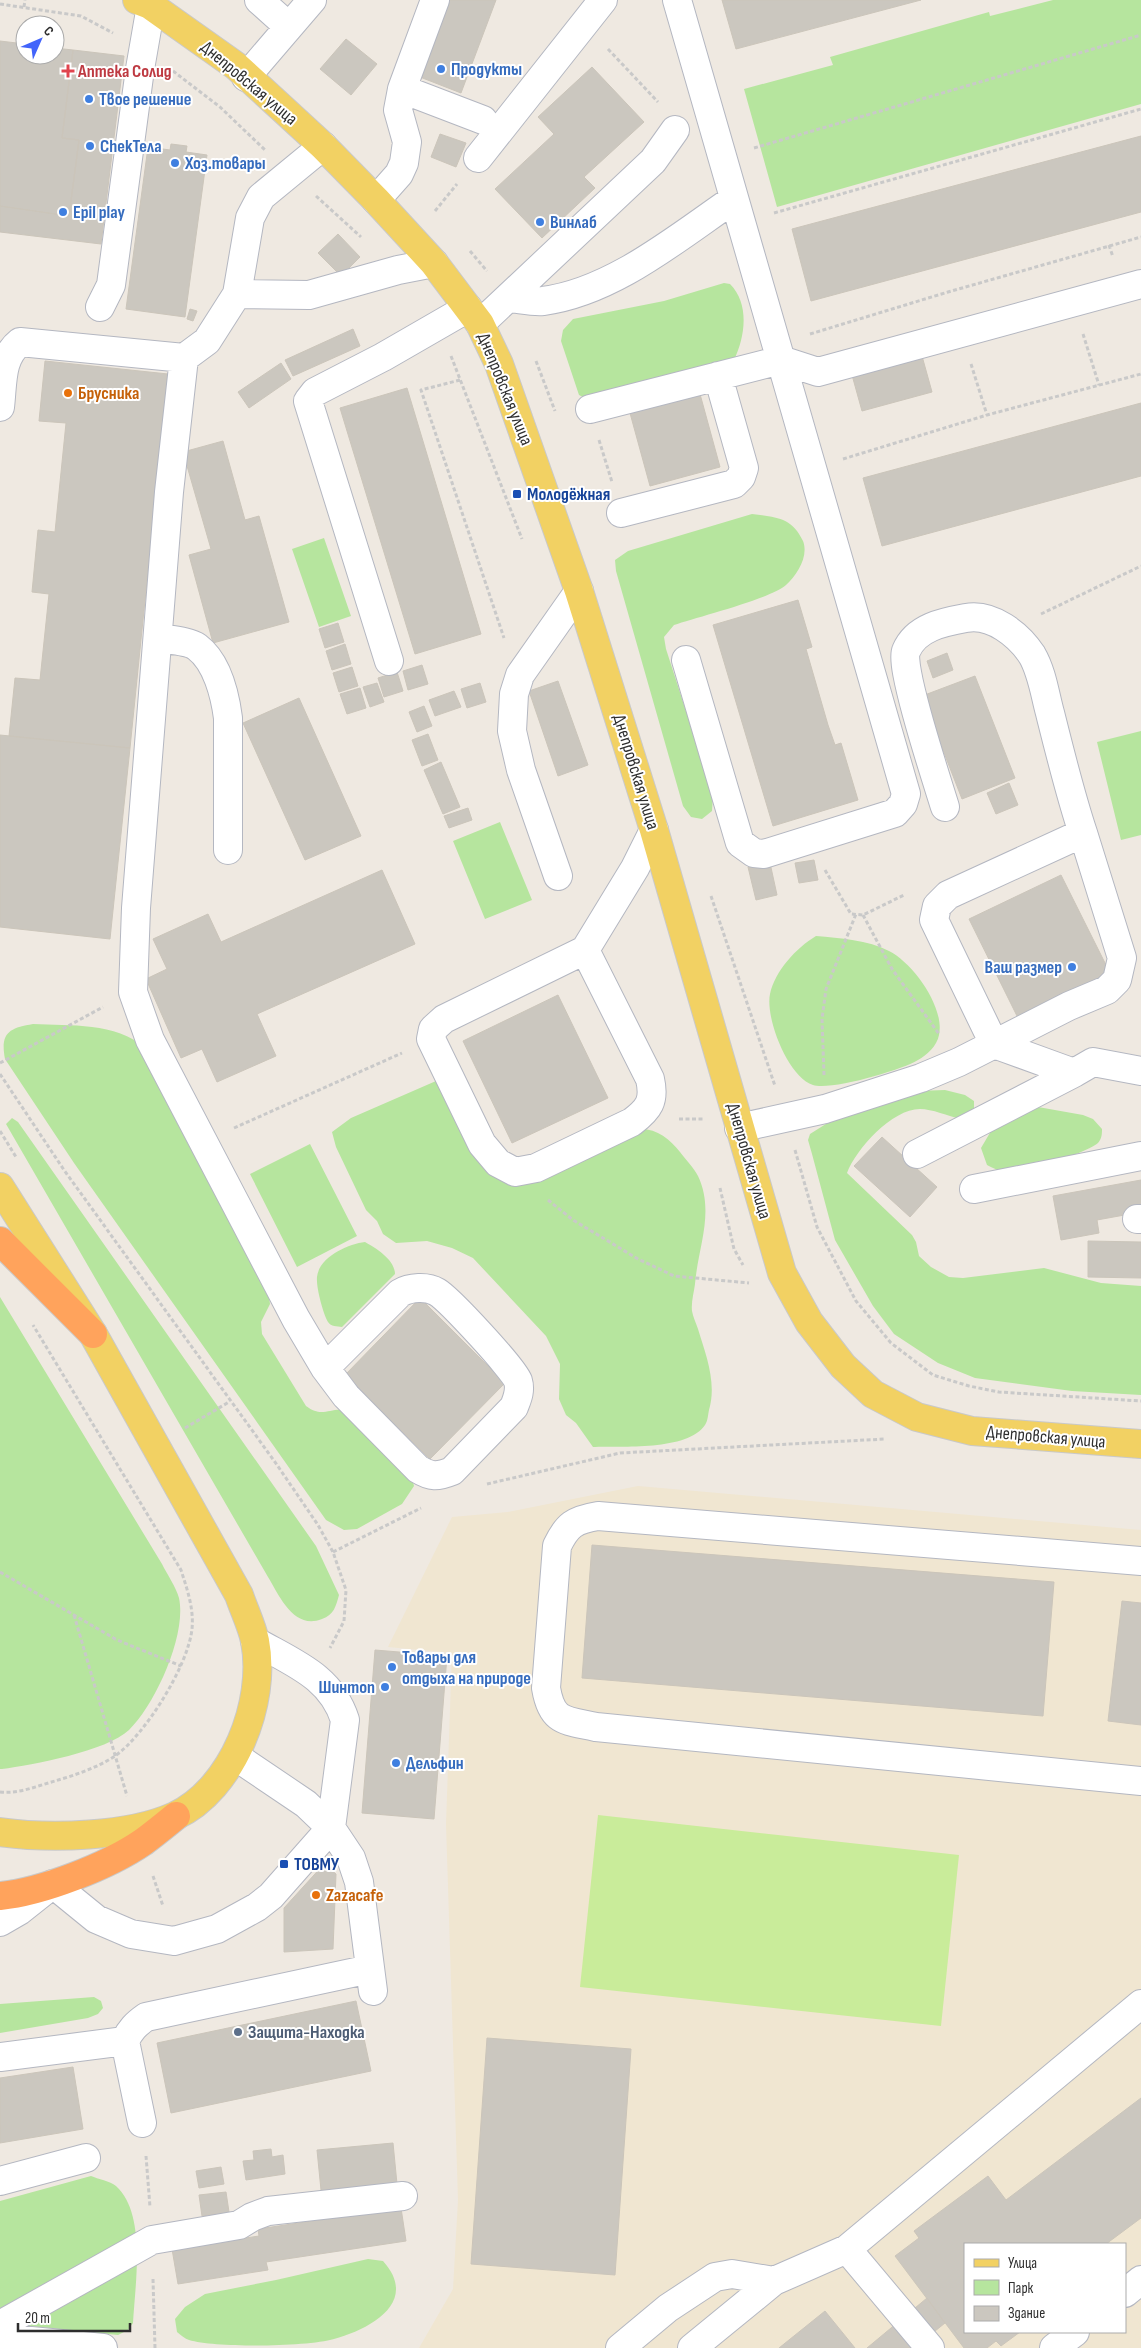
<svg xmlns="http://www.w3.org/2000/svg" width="1141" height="2348" font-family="'Sofia Sans Condensed',sans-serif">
<rect width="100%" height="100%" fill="#efe9e1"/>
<!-- education -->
<path fill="#f0e6d1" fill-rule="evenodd" d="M 638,1486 L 1141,1530 L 1141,2348 L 419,2348 L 453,2289 L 458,2200 L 446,1824 L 452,1653 L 388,1647 L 452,1517 L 508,1512 ZM 965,2244 L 1125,2244 L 1125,2332 L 965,2332 Z"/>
<!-- green -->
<path fill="#b6e59e" d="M 1053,0 L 1141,0 L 1141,104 L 777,207 L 744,89 L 833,65 L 830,57 L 989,12 L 990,16 Z
M 724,283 L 730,284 C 750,304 745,337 734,360 L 589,400 L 579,395 L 561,341 L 563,330 L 573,319 L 664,301 Z
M 752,514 C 775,517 792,517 803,541 C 809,556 797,575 786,585 C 770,599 697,617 674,625 L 664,637 L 666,649 L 713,795 L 712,811 L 702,819 L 691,817 L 683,806 L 616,571 L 615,560 L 628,551 Z
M 324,538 L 351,616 L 319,627 L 292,549 Z
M 1141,731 L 1141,835 L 1121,840 L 1097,742 Z
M 500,822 L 532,900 L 485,919 L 453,841 Z
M 816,936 C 840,938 868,940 889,951 C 913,963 945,1007 939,1035 C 937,1046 927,1055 918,1060 C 902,1070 830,1091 813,1085 C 788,1077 765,1018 770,994 C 775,971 796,948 816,936 Z
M 33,1024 C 70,1026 116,1022 145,1048 L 268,1289 L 270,1304 L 261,1322 L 262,1334 L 306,1406 C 322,1418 328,1408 345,1410 L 412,1478 L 414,1486 L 402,1504 L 357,1529 L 344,1530 L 326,1520 L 74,1163 L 5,1059 C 0,1033 9,1028 33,1024 Z
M 436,1081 L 487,1168 L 639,1129 C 656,1128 670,1139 680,1152 C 686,1160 694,1168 698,1176 C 715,1212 698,1247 695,1284 C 694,1292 691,1302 692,1311 C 693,1317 696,1323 698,1329 C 706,1355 717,1383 709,1410 C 708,1414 708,1421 705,1425 C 688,1451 621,1446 593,1447 L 576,1423 L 566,1415 L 559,1399 L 560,1364 L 546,1336 L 473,1258 L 452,1248 L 427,1241 L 396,1243 L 383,1234 L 377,1221 L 366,1210 L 336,1147 L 332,1132 L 351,1118 Z
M 945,1090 L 965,1095 L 974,1101 L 974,1110 L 961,1119 C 948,1116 932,1109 920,1109 C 892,1109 856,1149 847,1173 L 912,1235 L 916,1242 L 919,1256 L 931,1267 L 949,1277 L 963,1278 L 1044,1268 L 1101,1283 L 1141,1286 L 1141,1395 L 1072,1391 L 975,1378 L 938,1363 L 894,1334 L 873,1306 L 835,1240 L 812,1154 L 808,1140 L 810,1134 L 829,1122 L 918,1091 Z
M 1038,1107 L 1083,1115 L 1093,1119 L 1102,1129 C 1102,1134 1102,1138 1098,1143 C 1089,1152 1023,1173 1009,1173 C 1002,1173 993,1168 987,1165 L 981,1148 L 991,1131 L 1014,1112 Z
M 12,1118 L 18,1122 L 316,1546 L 339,1595 C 336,1606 334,1615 322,1619 C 294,1630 280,1597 268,1577 L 6,1124 Z
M 310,1144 L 357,1236 L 297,1267 L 250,1174 Z
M 365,1242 C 376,1248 395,1260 395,1274 L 342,1327 C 337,1326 331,1327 328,1322 C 323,1313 316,1287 317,1277 C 319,1257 348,1244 365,1242 Z
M 0,1297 L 162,1564 C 167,1574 176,1587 179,1598 C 187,1635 155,1705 129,1730 C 107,1751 32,1765 2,1769 L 0,1769 Z
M 94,1997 L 101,2001 L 103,2008 L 98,2014 L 88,2018 L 0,2033 L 0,2004 Z
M 91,2176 C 98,2179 110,2181 116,2186 C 147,2214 135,2284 133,2323 L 128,2330 L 118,2335 L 0,2323 L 0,2201 Z
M 368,2259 L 383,2261 C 420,2302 370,2329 334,2339 C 306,2347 216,2348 189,2340 C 185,2339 181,2335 177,2332 L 175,2319 L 185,2307 L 205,2294 L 276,2280 Z"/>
<!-- pitch -->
<path fill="#c9ec9a" d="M 598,1815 L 959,1855 L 941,2026 L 580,1987 Z"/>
<!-- building -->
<path fill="#cbc7bf" stroke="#cbc5ba" d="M 449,0 L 496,0 L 461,93 L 420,77 Z
M 722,0 L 921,0 L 736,49 Z
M 346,39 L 377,64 L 351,95 L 320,69 Z
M 0,41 L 25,44 L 25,55 L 55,55 L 55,48 L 73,50 L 62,138 L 79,140 L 69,216 L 0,206 Z
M 73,50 L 124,56 L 101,244 L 0,232 L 0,206 L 69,216 L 79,140 L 62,138 Z
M 592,67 L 644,122 L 584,177 L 595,188 L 542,238 L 495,189 L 554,134 L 538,117 Z
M 440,134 L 466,143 L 456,167 L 431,157 Z
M 1141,136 L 1141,212 L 811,301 L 792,229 Z
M 171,144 L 187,146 L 186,152 L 207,155 L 185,317 L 126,309 L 148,147 L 170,150 Z
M 338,234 L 360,257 L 341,276 L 318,253 Z
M 190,309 L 197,311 L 193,321 L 187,319 Z
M 353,329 L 360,346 L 293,376 L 285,360 Z
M 922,356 L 932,392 L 862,411 L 852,375 Z
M 45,361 L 168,374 L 130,748 L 9,736 L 15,678 L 40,680 L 49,594 L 32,592 L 38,530 L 55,532 L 66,423 L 39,421 Z
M 281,363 L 291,379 L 249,408 L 238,392 Z
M 407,388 L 481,634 L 415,654 L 340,408 Z
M 700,394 L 720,467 L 650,486 L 630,413 Z
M 1141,403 L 1141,476 L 882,546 L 863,478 Z
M 223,441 L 245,520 L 259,516 L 289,622 L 213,643 L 189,555 L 211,549 L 183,452 Z
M 798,600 L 812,647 L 806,649 L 828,725 L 835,745 L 841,743 L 858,800 L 773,826 L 713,625 Z
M 338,623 L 344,642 L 325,648 L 319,629 Z
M 345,644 L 351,664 L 332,670 L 326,651 Z
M 947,653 L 953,670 L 933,678 L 927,661 Z
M 422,665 L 428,684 L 408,690 L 403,671 Z
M 352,667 L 358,686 L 339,692 L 333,673 Z
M 397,672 L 403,691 L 384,697 L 378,678 Z
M 975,676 L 1015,778 L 962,799 L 922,696 Z
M 558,681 L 588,765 L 558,776 L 529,691 Z
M 377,683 L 384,702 L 370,707 L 363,687 Z
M 480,683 L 486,702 L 467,708 L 461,689 Z
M 360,688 L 366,708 L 347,714 L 340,694 Z
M 454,691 L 461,707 L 435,716 L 429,700 Z
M 299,698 L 361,836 L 305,860 L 243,723 Z
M 424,706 L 432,726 L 417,732 L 409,712 Z
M 428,734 L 438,760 L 422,766 L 412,740 Z
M 0,735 L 130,748 L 110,939 L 0,927 Z
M 441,762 L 460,807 L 443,814 L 424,770 Z
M 1009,783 L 1018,805 L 996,814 L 987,793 Z
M 468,808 L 472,820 L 449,828 L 444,816 Z
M 814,860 L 818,880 L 799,883 L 795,863 Z
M 770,863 L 777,895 L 756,900 L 748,867 Z
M 382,870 L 415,944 L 257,1014 L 276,1056 L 217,1082 L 202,1049 L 181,1058 L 146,979 L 167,969 L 153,939 L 208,914 L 221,942 Z
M 1061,875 L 1111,975 L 1019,1020 L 969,919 Z
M 558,995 L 608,1098 L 512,1143 L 463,1041 Z
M 882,1137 L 937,1187 L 910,1217 L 854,1166 Z
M 1141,1180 L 1141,1212 L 1097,1220 L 1099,1233 L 1061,1240 L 1053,1196 Z
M 1088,1241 L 1141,1242 L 1141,1278 L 1088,1277 Z
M 420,1298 L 505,1383 L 430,1459 L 345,1375 Z
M 592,1545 L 1054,1582 L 1043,1716 L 582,1678 Z
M 1122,1601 L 1141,1603 L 1141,1725 L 1108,1721 Z
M 375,1650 L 447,1656 L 434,1819 L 362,1813 Z
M 324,1864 L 336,1874 L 333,1949 L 284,1952 L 284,1908 Z
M 356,2001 L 371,2071 L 171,2113 L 157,2043 Z
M 487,2038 L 631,2049 L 615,2275 L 471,2264 Z
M 73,2067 L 83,2129 L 0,2143 L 0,2078 Z
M 1141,2098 L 1141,2218 L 1106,2244 L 965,2244 L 965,2332 L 1020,2332 L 1001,2346 L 996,2341 L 987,2348 L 964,2348 L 895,2256 L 919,2238 L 914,2231 L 988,2176 L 1006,2200 Z
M 393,2143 L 397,2184 L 321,2190 L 317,2150 Z
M 271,2149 L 272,2157 L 283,2155 L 285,2174 L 246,2180 L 243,2161 L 254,2160 L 253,2151 Z
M 221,2167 L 224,2184 L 199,2188 L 196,2171 Z
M 226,2192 L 229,2212 L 202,2216 L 199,2195 Z
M 401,2208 L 406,2241 L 266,2262 L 268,2270 L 178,2284 L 172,2249 L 259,2236 L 258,2229 Z
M 927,2298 L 945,2323 L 914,2348 L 867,2348 Z
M 825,2311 L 855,2348 L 779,2348 Z"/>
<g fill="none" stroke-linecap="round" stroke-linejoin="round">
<!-- minor casing -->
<g stroke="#b4b7c1" stroke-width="30">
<path id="minor" d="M 259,0 L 288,26
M 677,0 L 906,794 L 903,804 L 895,813 L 764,854 L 754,853 L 740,843 L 686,660
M 246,77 L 312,0
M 402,89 L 483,120
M 323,146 L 261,197 L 250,218 L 237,294 L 207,341 L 184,358 L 169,492 L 136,908 L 133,992 L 150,1040 L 296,1319 L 325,1368 L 346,1396 L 418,1469 C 431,1477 437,1477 452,1471 L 514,1407 C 517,1399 521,1391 518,1381 C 514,1369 449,1299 437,1292 C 427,1286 410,1287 400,1293 L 325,1368
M 478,158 L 603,0
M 376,200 L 399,174 L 404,163 L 407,142 L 398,110 L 402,89 L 435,0
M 237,294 L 309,295 L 398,270 L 434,263
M 509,298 C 520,299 533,302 543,301 C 613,292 678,237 734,199
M 100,307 L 111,285 L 140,69 L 152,0
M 480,324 L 653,161 L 675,130
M 0,407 C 3,383 0,358 20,342 L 184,358
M 590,409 L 781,360 L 818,372 L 1141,284
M 621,513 L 734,484 L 741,477 L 744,468 L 718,376
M 159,638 C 169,640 189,641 197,647 C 217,662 225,695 228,718 L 228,850
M 389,661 L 308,401 L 315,392 L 383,357 L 468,308
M 945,807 C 938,784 899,666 906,651 C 916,627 944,622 966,618 C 992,613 1019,635 1032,655 C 1042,672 1045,695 1050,713 C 1060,753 1070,794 1083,833
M 558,876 L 521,770 L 512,731 L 514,694 L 520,675 L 579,591
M 585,950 L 650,1079 C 655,1101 649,1109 632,1122 L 536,1168 L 515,1172 L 498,1163 L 482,1144 L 431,1039 L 433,1029 L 444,1019 L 585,950 L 635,868 L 654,830
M 739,1128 L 825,1109 L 921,1078 L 959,1062 L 1069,1006 L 1107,990 L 1117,980 L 1122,958 L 1083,833 L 948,895 L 937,906 L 934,920 L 994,1044 L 1074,1073 L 1093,1062 L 1141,1071
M 917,1154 L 1074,1073
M 974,1189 L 1141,1156
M 1137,1219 L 1141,1219
M 1141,1561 L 598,1516 C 574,1520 567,1525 557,1546 L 546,1688 C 552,1723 565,1720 596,1727 L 1141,1781
M 235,1756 L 306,1804 L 331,1828 L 351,1858 L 359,1882 L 373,1991
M 0,1922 L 19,1911 L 53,1884 L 96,1919 L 131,1934 L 174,1941 L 217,1929 L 257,1907 L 271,1896 L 331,1828 L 345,1720 C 331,1676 293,1663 255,1641
M 0,2057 L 125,2041
M 142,2123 L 125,2041 C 130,2030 136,2024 146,2017 L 370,1969
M 0,2181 L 86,2158
M 847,2249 L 930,2348
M 1125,2293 L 1141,2280
M 0,2325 L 152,2240 L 239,2225 L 252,2217 L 268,2211 L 403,2196
M 0,2338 L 103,2348
M 620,2348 L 668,2308 L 715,2277 L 732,2274 L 774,2281 L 847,2249 L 1141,2004
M 692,2348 L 774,2281
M 1054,2348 L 1075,2332"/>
</g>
<!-- major casing -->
<g stroke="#c9c9c9" stroke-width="30">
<path id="major" d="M 137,0 L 150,5 L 236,66 L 323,146 L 376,200 L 434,263 L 480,324 L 499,364 L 579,591 L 654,830 L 782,1273 L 809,1322 L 843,1366 L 873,1394 L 917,1417 L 972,1431 L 1141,1444
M 0,1187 L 93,1334 L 239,1595 C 244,1610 252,1626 255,1641 C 267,1702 233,1789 175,1816 C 129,1837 50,1839 0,1832"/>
</g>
<!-- highway casing -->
<g stroke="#c9c9c9" stroke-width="30">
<path id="highway" d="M 0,1241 L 93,1334
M 0,1896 C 42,1892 108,1866 143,1842 C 154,1834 165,1825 176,1816"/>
</g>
<!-- path -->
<path stroke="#c9c9c9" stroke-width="3" stroke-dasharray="4 2.5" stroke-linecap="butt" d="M 0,4 L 81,16 L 113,33
M 24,7 L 25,0
M 608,49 L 658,102
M 173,71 L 220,107 L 265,150
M 754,148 L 1141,35
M 316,196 L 361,237
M 435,211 L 457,184
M 774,213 L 1141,109
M 1109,245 L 1113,257
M 470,251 L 487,271
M 810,334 L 948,292 L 1141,237
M 1083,334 L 1099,385
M 451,356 L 522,539
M 536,361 L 555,411
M 971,364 L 987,415
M 460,380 L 421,390 L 504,638
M 599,440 L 612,482
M 843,459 L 987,415 L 1141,374
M 1041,614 L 1141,566
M 825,870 L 851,914 L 863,915 L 904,895
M 711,896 L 775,1086
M 863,915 L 892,969 L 939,1034
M 0,1063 L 103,1007
M 0,1074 L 64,1170 L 275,1462 L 318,1525 L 333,1552 L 346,1590 L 344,1621 L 330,1648
M 824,1075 L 822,1019 L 826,989 L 856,914
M 679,1119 L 703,1119
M 234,1128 L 402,1053
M 0,1131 L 16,1157
M 795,1150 L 817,1227 L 856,1301 L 891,1343 L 933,1375 L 969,1386 L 999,1392 L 1141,1401
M 720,1188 L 734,1249 L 743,1265
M 548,1200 L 573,1220 L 638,1259 L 674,1276 L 749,1283
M 185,1428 L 229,1402
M 487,1484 L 620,1453 L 885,1439
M 333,1552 L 421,1508
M 0,1572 L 117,1640 L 181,1666
M 74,1615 L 127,1796
M 0,1792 C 19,1794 37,1786 55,1781 C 75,1775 97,1768 115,1756 C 145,1735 188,1666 192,1629 C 194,1608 187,1589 181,1570 L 33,1325
M 153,1876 L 163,1906
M 146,2156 L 150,2207
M 153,2279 L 155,2348"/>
<!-- minor -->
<use href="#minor" stroke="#fff" stroke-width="28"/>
<!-- major -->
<use href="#major" stroke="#f2d163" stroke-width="28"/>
<!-- highway -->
<use href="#highway" stroke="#ffa35c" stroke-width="28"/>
</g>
<!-- markers -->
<g fill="#3f7fe0" stroke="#fff" stroke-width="2">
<circle cx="441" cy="69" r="5"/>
<circle cx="89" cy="99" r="5"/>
<circle cx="90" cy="146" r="5"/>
<circle cx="175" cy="163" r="5"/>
<circle cx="63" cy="212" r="5"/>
<circle cx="540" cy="222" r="5"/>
<circle cx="1072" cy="967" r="5"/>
<circle cx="392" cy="1667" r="5"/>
<circle cx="385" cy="1687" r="5"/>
<circle cx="396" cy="1763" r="5"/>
</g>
<path fill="#e0444e" stroke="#fff" stroke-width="2" d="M65.5 63.5h5v5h5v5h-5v5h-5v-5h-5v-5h5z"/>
<g fill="#e8710a" stroke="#fff" stroke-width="2">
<circle cx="68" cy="393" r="5"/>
<circle cx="316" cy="1895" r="5"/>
</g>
<g fill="#1a4fb4" stroke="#fff" stroke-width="2">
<rect x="512" y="489" width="10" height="10" rx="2.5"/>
<rect x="279" y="1859" width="10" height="10" rx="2.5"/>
</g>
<circle fill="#5c6f8a" stroke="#fff" stroke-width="2" cx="238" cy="2032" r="5"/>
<g text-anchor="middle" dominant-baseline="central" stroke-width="4" stroke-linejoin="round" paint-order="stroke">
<!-- shop labels -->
<g font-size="18" font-weight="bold" fill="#366cbe" stroke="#fff" text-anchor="start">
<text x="451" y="69">Продукты</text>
<text x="99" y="99">Твое решение</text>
<text x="100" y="146">ChekТела</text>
<text x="185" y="163">Хоз.товары</text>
<text x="73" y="212">Epil play</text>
<text x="550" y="222">Винлаб</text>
<text x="1062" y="967" text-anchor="end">Ваш размер</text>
<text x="402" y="1657">Товары для<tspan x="402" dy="21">отдыха на природе</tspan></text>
<text x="375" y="1687" text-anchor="end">Шинтоп</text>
<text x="406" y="1763">Дельфин</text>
</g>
<!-- health labels -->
<g font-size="18" font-weight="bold" fill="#be3a42" stroke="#fff" text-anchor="start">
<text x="78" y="71">Аптека Солид</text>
</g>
<!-- street labels -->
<g font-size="18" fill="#2e2e2e" stroke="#fff">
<text transform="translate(249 83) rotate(40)">Днепровская улица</text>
<text transform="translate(505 389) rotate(68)">Днепровская улица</text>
<text transform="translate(636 772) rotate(73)">Днепровская улица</text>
<text transform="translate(749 1161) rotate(74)">Днепровская улица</text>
<text transform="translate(1046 1437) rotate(5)">Днепровская улица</text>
</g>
<!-- food labels -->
<g font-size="18" font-weight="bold" fill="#c56008" stroke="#fff" text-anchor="start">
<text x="78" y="393">Брусника</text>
<text x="326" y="1895">Zazacafe</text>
</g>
<!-- transit labels -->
<g font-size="18" font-weight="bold" fill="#164399" stroke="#fff" text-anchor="start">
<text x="527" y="494">Молодёжная</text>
<text x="294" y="1864">ТОВМУ</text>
</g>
<!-- service labels -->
<g font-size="18" font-weight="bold" fill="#4e5e75" stroke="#fff" text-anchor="start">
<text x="248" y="2032">Защита-Находка</text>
</g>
</g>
<!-- legend -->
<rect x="964" y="2243" width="162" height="90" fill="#ffffff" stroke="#ababab"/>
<rect x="974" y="2259" width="25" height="8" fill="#f2d163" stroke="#ababab"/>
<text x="1008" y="2268" font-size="15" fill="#2e2e2e">Улица</text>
<rect x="974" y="2280" width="25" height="15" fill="#b6e59e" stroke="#ababab"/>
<text x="1008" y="2293" font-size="15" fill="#2e2e2e">Парк</text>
<rect x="974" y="2306" width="25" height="15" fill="#cbc7bf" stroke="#ababab"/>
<text x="1008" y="2318" font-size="15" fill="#2e2e2e">Здание</text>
<!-- north arrow -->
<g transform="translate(40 40) rotate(45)"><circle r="24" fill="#ffffff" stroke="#ababab"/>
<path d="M0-4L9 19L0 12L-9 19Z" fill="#4264fb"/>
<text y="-8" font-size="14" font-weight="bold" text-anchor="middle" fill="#2e2e2e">С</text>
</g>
<!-- scale -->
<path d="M18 2323v8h112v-8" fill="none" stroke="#2e2e2e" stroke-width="2.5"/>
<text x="25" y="2323" font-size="15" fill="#2e2e2e" stroke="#ffffff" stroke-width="4" paint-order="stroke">20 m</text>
</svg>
